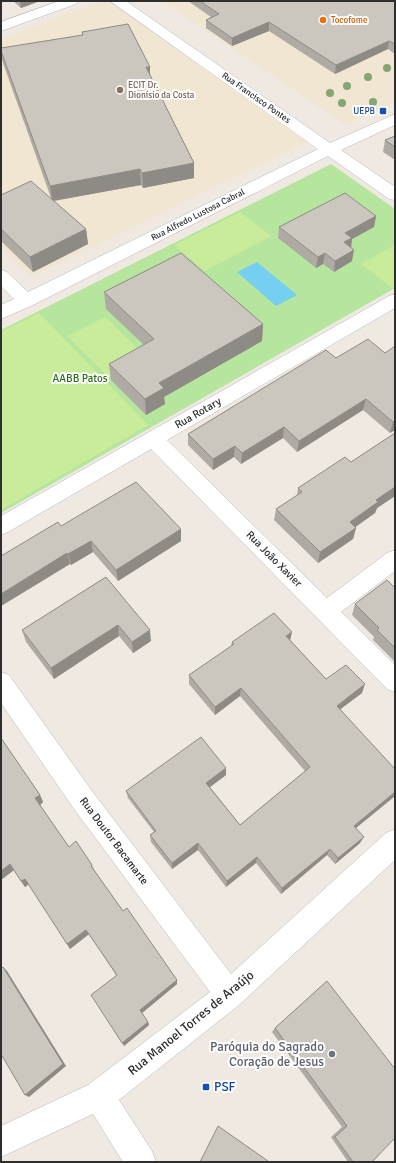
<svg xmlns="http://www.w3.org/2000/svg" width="396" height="1163" font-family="Signika,sans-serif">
<rect width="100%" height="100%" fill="#efe9e1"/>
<!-- education -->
<path fill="#f0e6d1" d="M 101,1 L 113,1 L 311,140 L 31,277 L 1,247 L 1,39 Z
M 162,1 L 395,1 L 395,102 L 346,125 Z"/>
<!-- green -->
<path fill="#b6e59e" d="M 331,164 L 395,209 L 395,288 L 1,513 L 1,330 Z"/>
<!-- pitch -->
<path fill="#c9ec9a" d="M 240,212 L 271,236 L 205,271 L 174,245 Z
M 395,245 L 395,287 L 392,288 L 361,264 Z
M 39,313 L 148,425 L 1,510 L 1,332 Z
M 105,317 L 146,357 L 108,377 L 68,336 Z"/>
<!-- water -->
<path fill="#75cff0" d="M 257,262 L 297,295 L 276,306 L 237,272 Z"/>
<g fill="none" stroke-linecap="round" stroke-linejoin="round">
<!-- minor casing -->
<g stroke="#b4b7c1" stroke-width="1">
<path id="minor" d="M 59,1 L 78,1 L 76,4 L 1,31 L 1,22 Z
M 110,1 L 126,1 L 330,143 L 395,114 L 395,125 L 341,150 L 395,187 L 395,200 L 389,199 L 328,156 L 33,305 L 1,319 L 1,305 L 14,299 L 1,286 L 1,270 L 7,272 L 28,292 L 318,149 Z
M 395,294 L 395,308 L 167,440 L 327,598 L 387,553 L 395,550 L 395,571 L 341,612 L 395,665 L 395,692 L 387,689 L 151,449 L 8,532 L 1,535 L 1,516 L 389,296 Z
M 1,672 L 9,675 L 92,791 L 231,974 L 386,833 L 395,829 L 395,860 L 239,1005 L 119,1100 L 152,1151 L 156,1162 L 123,1162 L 93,1114 L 1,1157 L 1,1126 L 88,1085 L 210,992 L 74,809 L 1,703 Z"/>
</g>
<!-- minor -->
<use href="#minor" fill="#fff" fill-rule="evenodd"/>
</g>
<!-- trees -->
<g fill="#84a574">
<circle cx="387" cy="68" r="4"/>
<circle cx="368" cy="77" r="4"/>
<circle cx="347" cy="86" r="4"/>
<circle cx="330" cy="93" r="4"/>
<circle cx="373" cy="102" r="4"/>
<circle cx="342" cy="103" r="4"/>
</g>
<!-- wall -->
<path fill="#afaba4" d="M 13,1 L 40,1 L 21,8 Z
M 188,1 L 395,1 L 395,54 L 388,49 L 335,74 L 269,31 L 232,46 L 206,28 L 206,20 L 211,17 Z
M 82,32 L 150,67 L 150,75 L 194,163 L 194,178 L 143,188 L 141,185 L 54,201 L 86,229 L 88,244 L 33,272 L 1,241 L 1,195 L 51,198 L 3,63 L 1,54 L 1,48 L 82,35 Z
M 395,136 L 395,160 L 383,152 L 385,140 Z
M 376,216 L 374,227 L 352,239 L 351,247 L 352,261 L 334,272 L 323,264 L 316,268 L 278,238 L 279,227 Z
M 104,292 L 263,324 L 262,341 L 164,397 L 165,404 L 146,415 L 111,380 L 109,364 L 144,345 L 106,309 Z
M 395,346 L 395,430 L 390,433 L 363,410 L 297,452 L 283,438 L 241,464 L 234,457 L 213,470 L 188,445 L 188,434 L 336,358 L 385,353 Z
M 395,433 L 395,496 L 377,508 L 375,513 L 355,527 L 356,528 L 353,539 L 318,563 L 274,520 L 276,509 L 297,496 L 298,488 L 351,462 Z
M 61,526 L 181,541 L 118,581 L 93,552 L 71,565 L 70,564 L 1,606 L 1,556 Z
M 106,577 L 151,641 L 133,653 L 119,636 L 54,679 L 26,642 L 22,630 Z
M 395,588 L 395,662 L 373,640 L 374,637 L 352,615 L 355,604 Z
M 290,640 L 326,679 L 362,693 L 340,709 L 395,796 L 356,828 L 360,843 L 335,864 L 327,855 L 281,894 L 256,863 L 226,887 L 198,850 L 172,869 L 151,842 L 150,835 L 154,832 L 128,798 L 126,791 L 226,775 L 210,787 L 240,825 L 305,771 L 240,696 L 215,715 L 189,684 L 189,675 L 231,646 L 232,642 Z
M 1,738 L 40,795 L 43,802 L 40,805 L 69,847 L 92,865 L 94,870 L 123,911 L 177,980 L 177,984 L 142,1013 L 148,1022 L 149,1025 L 124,1046 L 116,975 L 89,934 L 70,949 L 29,884 L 25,887 L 14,870 L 1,880 Z
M 327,981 L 372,1162 L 348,1162 L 331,1137 L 342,1127 L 272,1032 L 275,1028 Z"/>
<!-- shaded-wall -->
<path fill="#8e8b86" d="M 20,1 L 40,1 L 21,8 Z
M 269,22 L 269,31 L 232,46 L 232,38 Z
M 389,41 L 388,49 L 335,74 L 336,65 Z
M 146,67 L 150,67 L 150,82 Z
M 194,163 L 194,178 L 143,188 L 142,173 Z
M 140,169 L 141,185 L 52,201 L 50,186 Z
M 376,216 L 374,227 L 352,239 L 351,248 L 342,253 L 345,233 Z
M 86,229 L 88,244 L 33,272 L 30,257 Z
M 354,250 L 352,261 L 334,272 L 335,261 Z
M 325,253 L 323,264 L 316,268 L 318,257 Z
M 263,324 L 262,341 L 164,397 L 165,404 L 146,415 L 145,399 L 159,383 Z
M 366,399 L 363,410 L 297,452 L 299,441 Z
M 395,421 L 395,430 L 390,433 L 393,422 Z
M 284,427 L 283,438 L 241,464 L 242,453 Z
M 235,446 L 234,457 L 213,470 L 213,459 Z
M 395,487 L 395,496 L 377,508 L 375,513 L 347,533 L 350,522 L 376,500 Z
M 356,528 L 353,539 L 318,563 L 320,552 Z
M 181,529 L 181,541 L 118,581 L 116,570 Z
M 91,541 L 93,552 L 71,565 L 68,554 Z
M 67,553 L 70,564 L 1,606 L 1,594 Z
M 118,625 L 119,636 L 54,679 L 51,668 Z
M 150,630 L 151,641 L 133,653 L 132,642 Z
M 292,632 L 290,641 L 286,636 Z
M 365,684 L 362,693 L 334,714 L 337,706 Z
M 241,688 L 240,696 L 215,715 L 215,707 Z
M 226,768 L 226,775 L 206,790 L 206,783 Z
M 395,792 L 395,796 L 351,832 L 354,826 Z
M 40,795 L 43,802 L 39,806 L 35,798 Z
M 364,837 L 360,843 L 335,864 L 338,858 Z
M 198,843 L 198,850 L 172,869 L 172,863 Z
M 330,849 L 327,855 L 281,894 L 282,888 Z
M 257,857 L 256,863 L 226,887 L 227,881 Z
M 10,864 L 14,870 L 1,880 L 1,871 Z
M 25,879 L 29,884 L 25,887 L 21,881 Z
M 86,930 L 89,934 L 70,949 L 67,944 Z
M 3,967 L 7,971 L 66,1066 L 29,1097 L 25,1095 Z
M 177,980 L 177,984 L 142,1013 L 140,1010 Z
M 148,1022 L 149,1025 L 124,1046 L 122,1043 Z"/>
<!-- building -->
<path fill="#cbc7bf" stroke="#8e8b86" d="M 200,1 L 395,1 L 395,44 L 389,41 L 336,65 L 269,22 L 232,38 L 206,20 L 219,14 Z
M 128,24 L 150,67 L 146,67 L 194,163 L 142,173 L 140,169 L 50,186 L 1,51 L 1,48 L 83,35 L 82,32 Z
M 395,136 L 395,147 L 385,140 Z
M 31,181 L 86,229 L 30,257 L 1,229 L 1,195 Z
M 345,193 L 376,216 L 345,233 L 352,238 L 344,242 L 354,250 L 335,261 L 325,253 L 318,257 L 279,227 Z
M 181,253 L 263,324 L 159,383 L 164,388 L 145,399 L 109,364 L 154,339 L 104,292 Z
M 368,339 L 385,353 L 395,346 L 395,421 L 393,422 L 366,399 L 299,441 L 284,427 L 242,453 L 235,446 L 213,459 L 188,434 L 326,350 L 336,358 Z
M 395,433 L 395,487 L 376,500 L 378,502 L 350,522 L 356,528 L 320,552 L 276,509 L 302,492 L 298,488 L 345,457 L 351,462 Z
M 136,482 L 181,529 L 116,570 L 91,541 L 68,554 L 67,553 L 1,594 L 1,556 L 58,522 L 61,526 Z
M 106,577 L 150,630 L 132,642 L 118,625 L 51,668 L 22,630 Z
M 387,580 L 395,588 L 395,648 L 377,630 L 379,628 L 355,604 Z
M 274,613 L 292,632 L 286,636 L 326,679 L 346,665 L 365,684 L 337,706 L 395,769 L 395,792 L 354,826 L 364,837 L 338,858 L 330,849 L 282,888 L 257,857 L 227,881 L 198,843 L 172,863 L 150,835 L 156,831 L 126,791 L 201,737 L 226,768 L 206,783 L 240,825 L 310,767 L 241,688 L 215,707 L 189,675 L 234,644 L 232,642 Z
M 1,738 L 40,795 L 35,798 L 69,847 L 76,841 L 92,865 L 91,866 L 123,911 L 127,908 L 177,980 L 140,1010 L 148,1022 L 122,1043 L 91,995 L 117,975 L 86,930 L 67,944 L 25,879 L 21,881 L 10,864 L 1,871 Z
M 3,967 L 63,1064 L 25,1095 L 1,1054 L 1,969 Z
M 327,981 L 395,1069 L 395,1138 L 372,1162 L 353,1162 L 335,1137 L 347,1126 L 275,1028 Z
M 218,1126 L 268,1161 L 268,1162 L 200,1162 Z"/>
<!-- markers -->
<circle fill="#e8710a" stroke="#fff" stroke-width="1.5" cx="323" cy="20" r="4"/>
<circle fill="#8d6e63" stroke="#fff" stroke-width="1.5" cx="120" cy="90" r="4"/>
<g fill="#1a4fb4" stroke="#fff" stroke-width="1.5">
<rect x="379" y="107" width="8" height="8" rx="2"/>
<rect x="202" y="1083" width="8" height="8" rx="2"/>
</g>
<circle fill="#6b7280" stroke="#fff" stroke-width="1.5" cx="332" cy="1054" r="4"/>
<g text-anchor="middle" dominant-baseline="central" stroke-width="4" stroke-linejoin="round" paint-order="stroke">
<!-- far-food labels -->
<g font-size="9" fill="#c56008" stroke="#fff" text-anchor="start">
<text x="331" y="20">Tocofome</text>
</g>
<!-- far-education labels -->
<g font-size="9" fill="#785e54" stroke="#fff" text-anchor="start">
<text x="128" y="85">ECIT Dr.<tspan x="128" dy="10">Dionísio da Costa</tspan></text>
</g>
<!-- far-street labels -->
<g font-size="9" fill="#2e2e2e" stroke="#fff">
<text transform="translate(256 98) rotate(35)">Rua Francisco Pontes</text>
<text transform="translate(198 215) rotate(-27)">Rua Alfredo Lustosa Cabral</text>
</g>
<!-- far-transit labels -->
<g font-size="9" fill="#164399" stroke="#fff" text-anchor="end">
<text x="375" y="111">UEPB</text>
</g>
<!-- park labels -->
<g font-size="11" fill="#2c6e1b" stroke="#fff">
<text x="80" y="378">AABB Patos</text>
</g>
<!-- street labels -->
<g font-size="11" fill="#2e2e2e" stroke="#fff">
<text transform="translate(198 413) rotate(-30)">Rua Rotary</text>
<text transform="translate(274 559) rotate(45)">Rua João Xavier</text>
<text transform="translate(114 841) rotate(53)">Rua Doutor Bacamarte</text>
</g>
<!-- near-street labels -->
<g font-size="13" fill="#2e2e2e" stroke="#fff">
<text transform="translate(191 1023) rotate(-39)">Rua Manoel Torres de Araújo</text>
</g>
<!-- near-worship labels -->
<g font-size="13" fill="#5b616d" stroke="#fff" text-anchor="end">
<text x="324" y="1047">Paróquia do Sagrado<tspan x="324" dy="15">Coração de Jesus</tspan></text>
</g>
<!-- near-transit labels -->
<g font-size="13" fill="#164399" stroke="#fff" text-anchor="start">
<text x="214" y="1087">PSF</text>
</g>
</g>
<!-- border -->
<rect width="396" height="1163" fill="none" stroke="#2e2e2e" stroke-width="4"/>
</svg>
